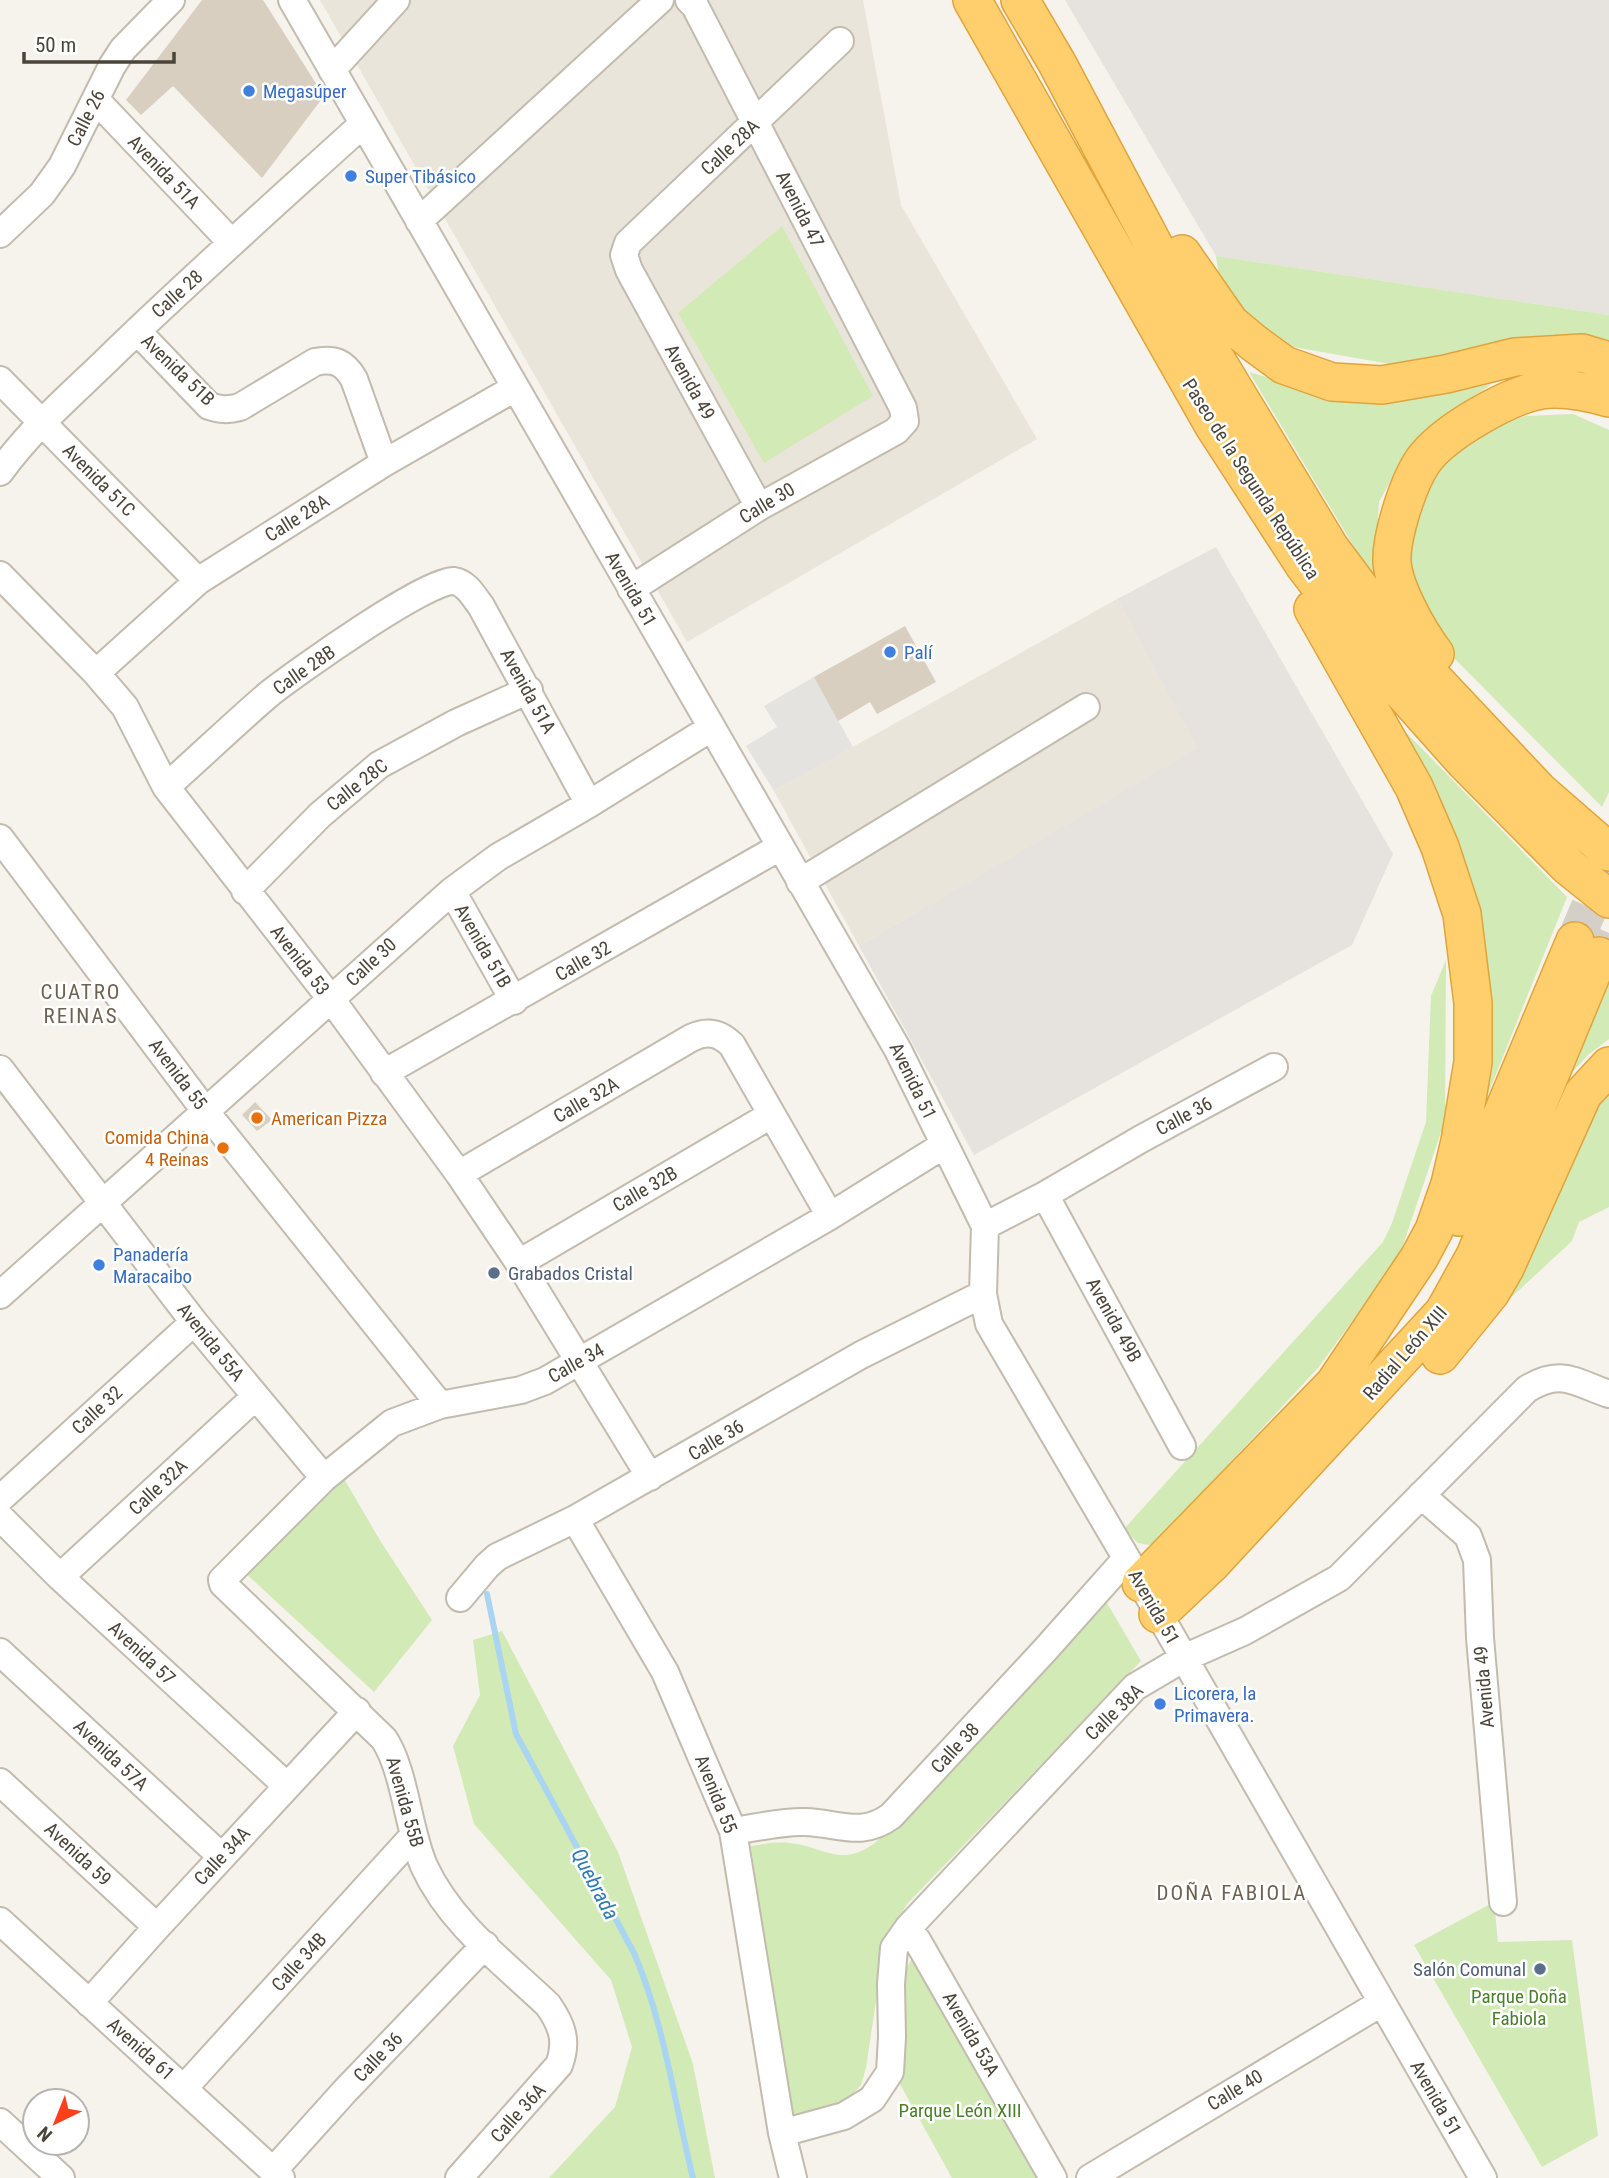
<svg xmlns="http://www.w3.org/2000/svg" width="1609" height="2178" font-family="'Roboto Condensed',sans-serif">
<rect width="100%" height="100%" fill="#f6f3ec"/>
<!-- residential -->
<path fill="#eae5da" d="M 320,0 L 863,0 L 901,205 L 1037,439 L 687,642 Z
M 1117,599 L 1199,748 L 859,946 L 774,791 Z"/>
<!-- industrial -->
<path fill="#e6e2dd" d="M 1065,0 L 1609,0 L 1609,315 L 1216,256 Z
M 1216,547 L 1393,854 L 1352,945 L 974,1155 L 859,946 L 1198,748 L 1117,599 Z"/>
<!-- green -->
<path fill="#d2eab5" d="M 782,226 L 873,396 L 764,463 L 678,313 Z
M 1216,256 L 1609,315 L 1609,349 L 1395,365 L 1294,347 L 1222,297 Z
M 1249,372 L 1345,400 L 1390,403 L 1492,384 L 1436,422 L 1402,460 L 1379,502 L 1374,580 Z
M 1573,414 L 1609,430 L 1609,792 L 1602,807 L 1454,658 L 1423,613 L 1409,570 L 1413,524 L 1427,487 L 1444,461 L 1487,427 L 1526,416 Z
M 1386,712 L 1567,897 L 1470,1139 L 1487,997 Z
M 1446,960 L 1445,1120 L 1399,1257 L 1318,1368 L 1162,1536 L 1149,1545 L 1138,1543 L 1124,1529 L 1383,1242 L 1392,1223 L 1426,1122 L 1431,996 Z
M 1609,979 L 1609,1039 L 1588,1055 L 1552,1095 Z
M 1609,1084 L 1609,1207 L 1579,1222 L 1572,1241 L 1502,1306 L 1571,1148 Z
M 343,1477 L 381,1542 L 432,1620 L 374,1692 L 242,1570 Z
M 1107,1603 L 1141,1661 L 907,1904 L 888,1937 L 882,1961 L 866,2068 L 861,2085 L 849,2098 L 832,2106 L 788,2117 L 751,1846 C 764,1844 778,1841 790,1843 C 826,1847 840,1868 875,1843 Z
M 502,1631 L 618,1852 L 693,2064 L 715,2178 L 549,2178 L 615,2107 L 632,2047 L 611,1980 L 474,1824 L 453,1746 L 480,1695 L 473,1640 Z
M 1494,1902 L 1498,1942 L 1572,1940 L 1598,2136 L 1542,2167 L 1414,1945 Z
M 915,1952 L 1044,2178 L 952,2178 L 900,2084 L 901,1979 Z"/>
<!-- parking -->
<path fill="#e5e3e0" d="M 814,677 L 853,747 L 774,791 L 746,746 L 777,727 L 764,706 Z"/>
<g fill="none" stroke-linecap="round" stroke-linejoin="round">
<!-- stream -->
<path stroke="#a9d4f2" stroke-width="6" d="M 487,1594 L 516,1734 L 634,1953 C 665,2025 674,2102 693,2178"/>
</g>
<!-- building -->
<path fill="#d8cfc1" d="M 202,0 L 263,0 L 324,96 L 262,178 L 173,86 L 141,115 L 126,100 Z
M 905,626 L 936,682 L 877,714 L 870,702 L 838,721 L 814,677 Z
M 255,1102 L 272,1120 L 257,1131 L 242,1115 Z"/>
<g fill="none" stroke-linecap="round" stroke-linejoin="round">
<!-- highway-tunnel -->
<path stroke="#d4d0c8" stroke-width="37" stroke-dasharray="37 18" stroke-linecap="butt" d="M 1575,941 L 1609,861
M 1599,956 L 1609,933"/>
<!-- minor casing -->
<g stroke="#c2bbae" stroke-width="30">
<path id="minor" d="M 292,0 L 898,1050 L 985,1226 L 983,1294 L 989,1324 L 1141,1583 L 1483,2178
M 332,70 L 396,0
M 96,100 L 232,243
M 419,221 L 660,0
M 0,234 L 42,194 L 62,166 L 112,66 L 123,49 L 171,0
M 137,331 L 209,406 C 221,410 228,410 240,407 L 315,362 C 334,358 344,362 354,379 L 384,463
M 0,380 L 198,581
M 0,472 C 30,430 70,396 107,360 C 190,279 277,202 363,124
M 759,507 L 629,270 L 624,255 L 628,243 L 840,41
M 0,575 L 96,673 L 125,707 L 166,787 L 331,999 L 459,1174 L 519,1263 L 650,1477
M 631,589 L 759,507 L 896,431 L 905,421 L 903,408 L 695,6 L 689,0
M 96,673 L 198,581 L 384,463 L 515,388
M 166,787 C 201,756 234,724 269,694 C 294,674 429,578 454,581 C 467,583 474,597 481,606 L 589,804
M 0,838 L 206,1112 L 440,1405
M 800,882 L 1086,707
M 245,891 L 320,815 L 379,765 L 456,723 L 529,690
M 452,891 L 514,1001
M 0,1069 L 194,1322 L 324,1478
M 384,1073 L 780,847
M 459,1174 L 691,1038 C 707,1030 720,1033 732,1045 L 830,1216
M 1045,1195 L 1182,1446
M 985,1226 L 1045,1195 L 1141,1139 L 1274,1067
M 519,1263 L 771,1115
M 0,1295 L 452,891 L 498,857 L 589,804 L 711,728
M 1421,1495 L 1468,1536 L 1477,1560 L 1480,1638 L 1503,1902
M 0,1499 L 194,1322
M 0,1517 L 60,1577 L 287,1786
M 575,1519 L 665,1672 L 733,1831 L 782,2133 L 793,2178
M 60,1577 L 255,1397
M 460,1598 L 487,1566 L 497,1557 L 575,1519 L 861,1355 L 983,1294
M 0,1652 L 222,1857
M 0,1782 L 157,1927
M 733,1831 C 756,1828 782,1821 805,1822 C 839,1823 861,1838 891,1816 L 1045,1650 L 1126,1559
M 0,1921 L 281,2178
M 908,1928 L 917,1940 L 1053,2178
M 89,2003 L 157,1927 L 357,1711
M 184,2088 L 414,1835
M 0,2122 L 61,2178
M 782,2133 L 844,2116 L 872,2099 L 890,2072 L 892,2037 L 891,1984 L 894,1948 L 908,1928 L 1135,1687 L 1184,1658 L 1245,1631 L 1339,1578 L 1527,1389 C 1561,1368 1574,1382 1609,1394
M 273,2171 L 345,2091 L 485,1945
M 459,2178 L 559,2065 C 568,2041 562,2025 548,2005 C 504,1963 450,1923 424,1866 C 408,1829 405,1771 384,1739 L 223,1584 L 222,1580 L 324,1478 L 392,1423 L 440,1405 L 521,1390 L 545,1381 L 830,1216 L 944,1145
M 1090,2178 L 1381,2003"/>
</g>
<!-- highway casing -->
<g stroke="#e0a43c" stroke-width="40">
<path id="highway" d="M 972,0 L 1214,426 L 1304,565 L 1390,678 L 1465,762 L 1569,867 L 1609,899
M 1020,0 L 1057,63 L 1203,338 L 1330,548 L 1406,650 L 1539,791 L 1609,852
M 1182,254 L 1230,323 L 1254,343 L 1284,365 L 1332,382 L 1382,385 L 1446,374 L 1515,357 L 1582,353 L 1609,361
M 1313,609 L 1414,787 L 1440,847 L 1462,914 L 1473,1003 L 1473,1062 L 1460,1141 L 1450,1184 L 1434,1230 L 1419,1258 L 1333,1386
M 1435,654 C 1419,633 1394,589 1392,562 C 1391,536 1408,483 1423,461 C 1443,433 1507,396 1541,390 C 1562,387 1588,392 1609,398
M 1459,1217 L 1575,941
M 1440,1355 L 1491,1292 L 1505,1268 L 1583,1094 L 1609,1066
M 1141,1583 L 1350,1368
M 1158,1614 L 1212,1563 L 1444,1312 L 1475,1256 L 1599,956"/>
</g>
<!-- minor -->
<use href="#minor" stroke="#fff" stroke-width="26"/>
<!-- highway -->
<use href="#highway" stroke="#ffcf6e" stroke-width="37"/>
</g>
<!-- markers -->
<g fill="#3f7fe0" stroke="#fff" stroke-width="2.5">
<circle cx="249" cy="91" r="7"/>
<circle cx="351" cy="176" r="7"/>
<circle cx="890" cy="652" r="7"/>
<circle cx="99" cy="1265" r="7"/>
<circle cx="1160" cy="1704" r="7"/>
</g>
<g fill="#e8710a" stroke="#fff" stroke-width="2.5">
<circle cx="257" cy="1118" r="7"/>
<circle cx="223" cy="1148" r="7"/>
</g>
<g fill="#5c6f8a" stroke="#fff" stroke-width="2.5">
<circle cx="494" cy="1273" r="7"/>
<circle cx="1540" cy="1969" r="7"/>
</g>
<g text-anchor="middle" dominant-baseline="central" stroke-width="5" stroke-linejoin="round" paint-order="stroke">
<!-- shop labels -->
<g font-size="19" fill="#366cbe" stroke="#fff" text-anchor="start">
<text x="263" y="91">Megasúper</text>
<text x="365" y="176">Super Tibásico</text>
<text x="904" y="652">Palí</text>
<text x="113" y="1254">Panadería<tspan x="113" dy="22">Maracaibo</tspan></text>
<text x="1174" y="1693">Licorera, la<tspan x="1174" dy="22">Primavera.</tspan></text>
</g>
<!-- street labels -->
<g font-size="19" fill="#4b4439" stroke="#fff">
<text transform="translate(86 118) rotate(-63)">Calle 26</text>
<text transform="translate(730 147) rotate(-43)">Calle 28A</text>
<text transform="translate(164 172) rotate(46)">Avenida 51A</text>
<text transform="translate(800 209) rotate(63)">Avenida 47</text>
<text transform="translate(177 294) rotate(-42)">Calle 28</text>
<text transform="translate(178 370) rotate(44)">Avenida 51B</text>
<text transform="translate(690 382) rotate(61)">Avenida 49</text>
<text transform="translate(1251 479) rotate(57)">Paseo de la Segunda República</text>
<text transform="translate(99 480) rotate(45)">Avenida 51C</text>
<text transform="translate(767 503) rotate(-31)">Calle 30</text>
<text transform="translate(297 518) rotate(-32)">Calle 28A</text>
<text transform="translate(631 589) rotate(60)">Avenida 51</text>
<text transform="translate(304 670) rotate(-35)">Calle 28B</text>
<text transform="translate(528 691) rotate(61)">Avenida 51A</text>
<text transform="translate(357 785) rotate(-38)">Calle 28C</text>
<text transform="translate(483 946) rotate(60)">Avenida 51B</text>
<text transform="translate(300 960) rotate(52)">Avenida 53</text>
<text transform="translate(583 961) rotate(-30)">Calle 32</text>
<text transform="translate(371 962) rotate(-43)">Calle 30</text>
<text transform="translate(178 1074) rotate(53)">Avenida 55</text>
<text transform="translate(913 1081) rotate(64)">Avenida 51</text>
<text transform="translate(586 1100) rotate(-30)">Calle 32A</text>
<text transform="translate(1184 1116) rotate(-28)">Calle 36</text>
<text transform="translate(645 1189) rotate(-30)">Calle 32B</text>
<text transform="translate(1114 1320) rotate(61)">Avenida 49B</text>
<text transform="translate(211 1342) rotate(51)">Avenida 55A</text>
<text transform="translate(1405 1353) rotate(-49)">Radial León XIII</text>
<text transform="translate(576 1363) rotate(-29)">Calle 34</text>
<text transform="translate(97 1410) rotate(-43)">Calle 32</text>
<text transform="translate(716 1440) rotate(-31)">Calle 36</text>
<text transform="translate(158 1487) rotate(-43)">Calle 32A</text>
<text transform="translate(1154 1607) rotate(60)">Avenida 51</text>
<text transform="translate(142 1653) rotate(43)">Avenida 57</text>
<text transform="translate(1484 1687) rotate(-95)">Avenida 49</text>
<text transform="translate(1114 1712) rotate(-44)">Calle 38A</text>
<text transform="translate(955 1748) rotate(-47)">Calle 38</text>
<text transform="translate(111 1755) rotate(43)">Avenida 57A</text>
<text transform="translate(716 1794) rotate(68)">Avenida 55</text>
<text transform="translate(405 1802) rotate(74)">Avenida 55B</text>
<text transform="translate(78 1854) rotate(43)">Avenida 59</text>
<text transform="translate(222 1856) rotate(-47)">Calle 34A</text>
<text transform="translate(299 1962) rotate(-48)">Calle 34B</text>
<text transform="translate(971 2034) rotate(60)">Avenida 53A</text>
<text transform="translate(141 2049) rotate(42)">Avenida 61</text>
<text transform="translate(378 2057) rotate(-46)">Calle 36</text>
<text transform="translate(1235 2090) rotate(-31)">Calle 40</text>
<text transform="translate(1436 2098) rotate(60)">Avenida 51</text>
<text transform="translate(518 2113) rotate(-48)">Calle 36A</text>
</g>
<!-- food labels -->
<g font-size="19" fill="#c56008" stroke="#fff" text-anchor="start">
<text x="271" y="1118">American Pizza</text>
<text x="209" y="1137" text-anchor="end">Comida China<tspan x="209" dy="22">4 Reinas</tspan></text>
</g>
<!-- service labels -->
<g font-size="19" fill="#4e5e75" stroke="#fff" text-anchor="start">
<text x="508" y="1273">Grabados Cristal</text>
<text x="1526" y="1969" text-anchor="end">Salón Comunal</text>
</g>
<!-- park labels -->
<g font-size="19" fill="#4a7f2a" stroke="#fff">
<text x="1519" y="1996">Parque Doña<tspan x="1519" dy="22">Fabiola</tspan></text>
<text x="960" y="2110">Parque León XIII</text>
</g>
<!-- neighbourhood labels -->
<g font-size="21" letter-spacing="2" fill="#6e6250" stroke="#fff">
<text x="81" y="992">CUATRO<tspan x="81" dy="24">REINAS</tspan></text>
<text x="1232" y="1893">DOÑA FABIOLA</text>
</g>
<!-- water labels -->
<g font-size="21" font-style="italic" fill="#2e7ab2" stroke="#fff">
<text transform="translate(595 1884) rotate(62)">Quebrada</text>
</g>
</g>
<!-- north arrow -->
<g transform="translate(56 2122) rotate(223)"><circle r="33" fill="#ffffff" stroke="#b7b4b0" stroke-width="2"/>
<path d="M0-5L12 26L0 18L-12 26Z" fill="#fc3f1d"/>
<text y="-10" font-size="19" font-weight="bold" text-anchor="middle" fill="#4b4439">N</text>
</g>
<!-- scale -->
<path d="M24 52v10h150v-10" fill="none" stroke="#4b4439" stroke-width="3.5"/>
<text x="35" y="52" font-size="21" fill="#4b4439" stroke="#ffffff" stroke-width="5" paint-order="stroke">50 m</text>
</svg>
